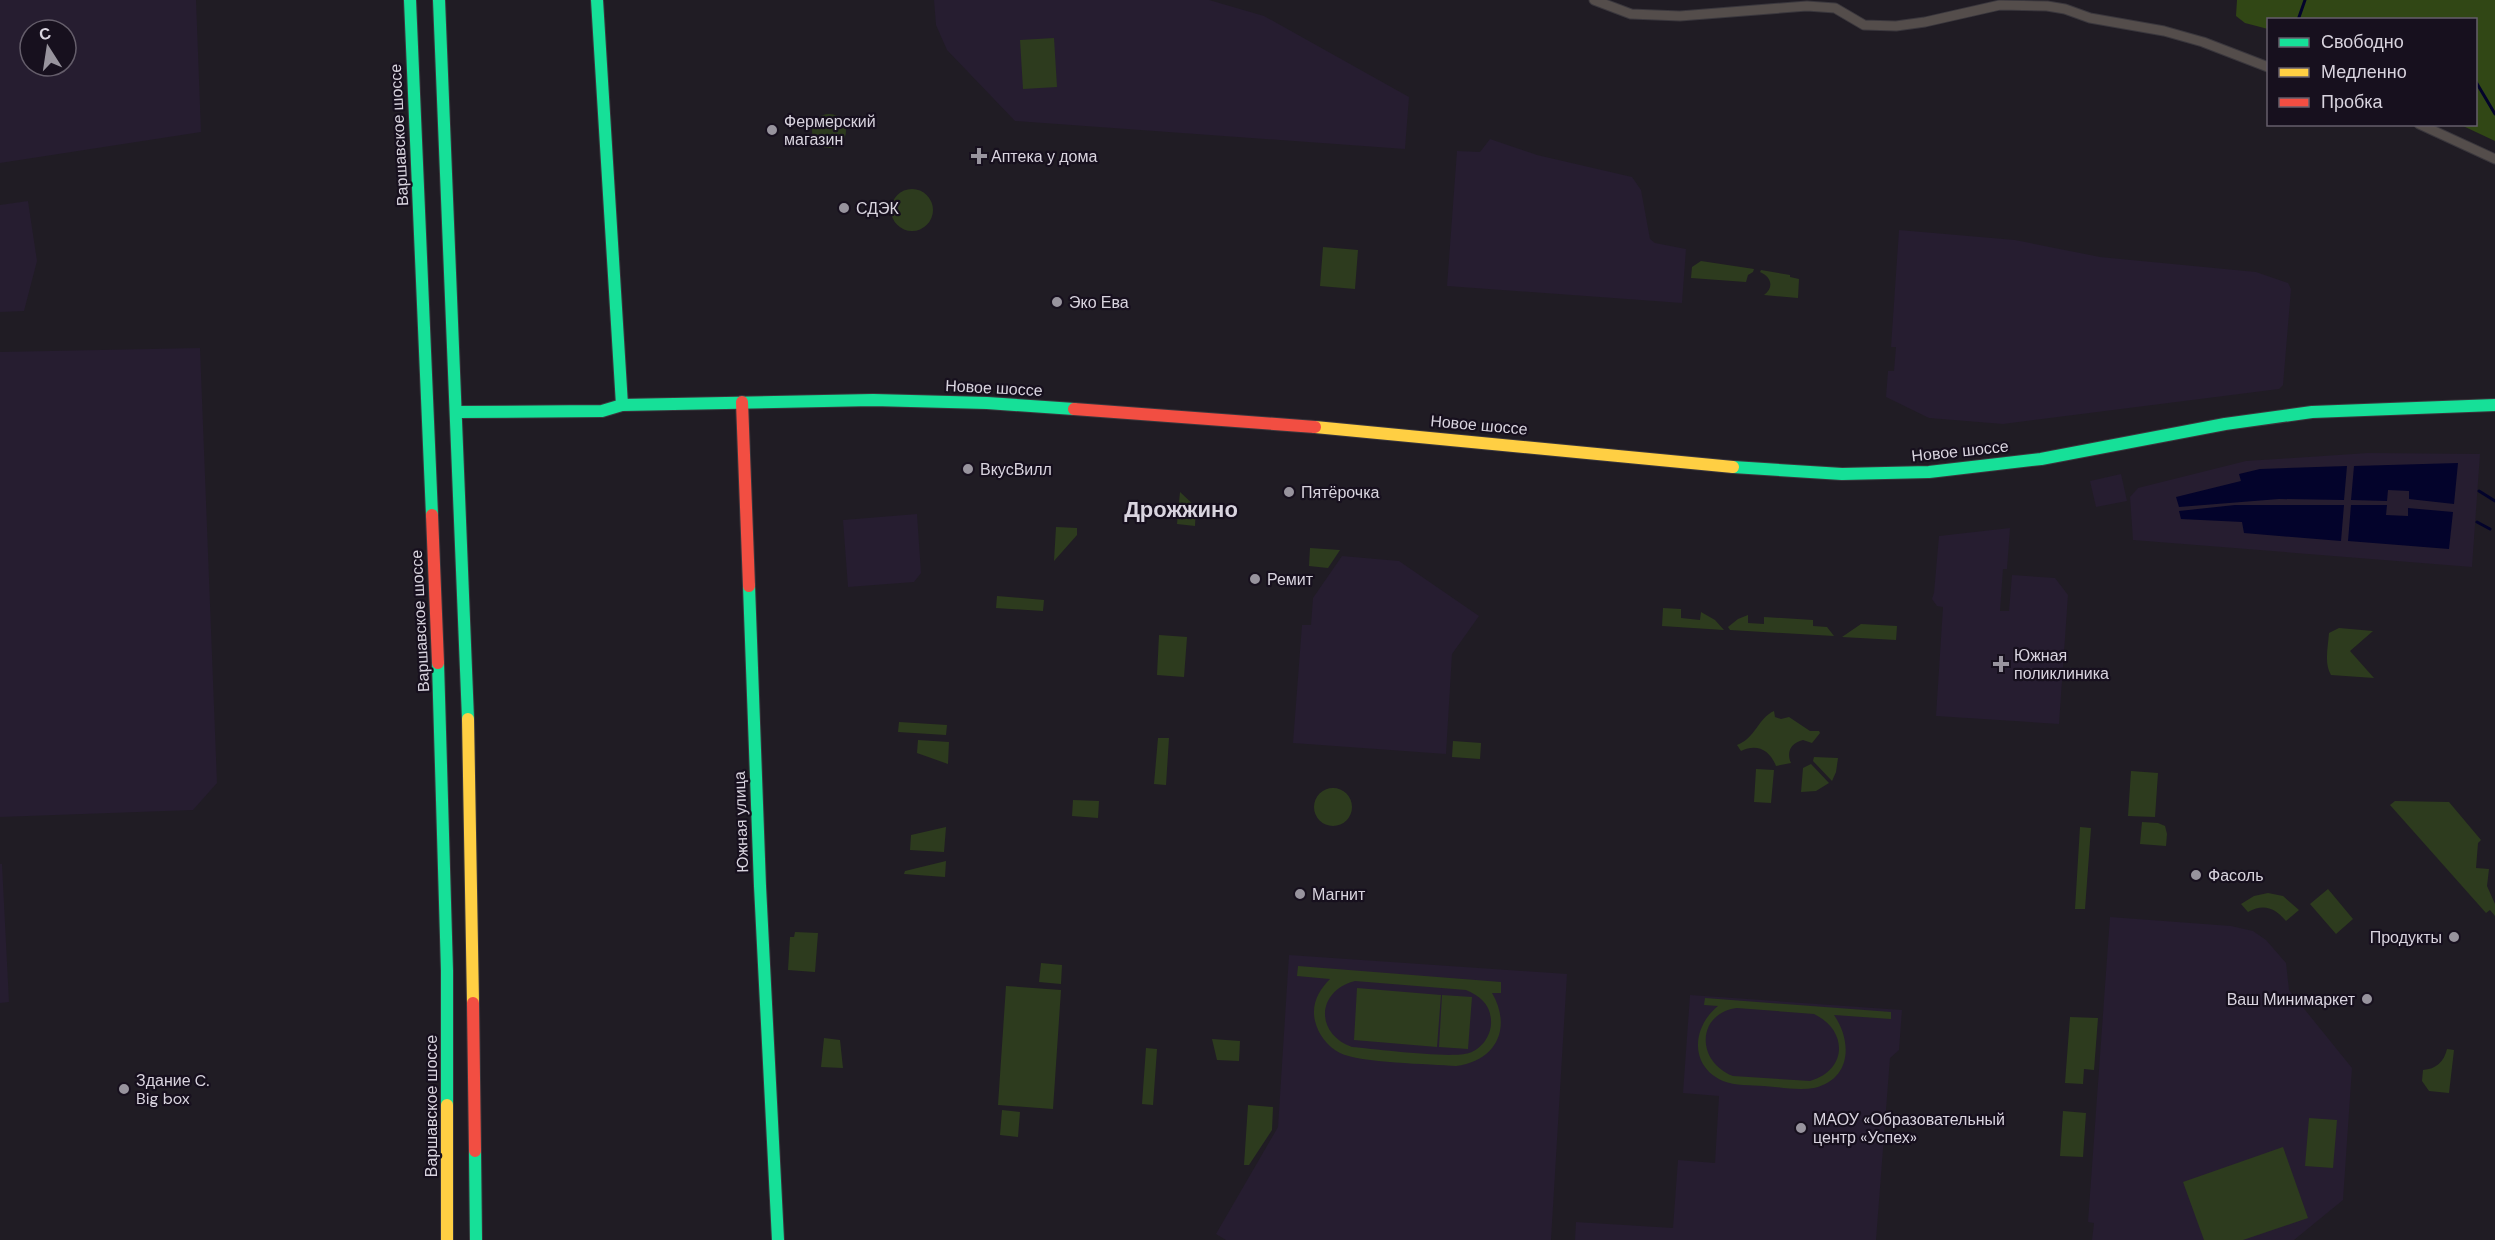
<svg xmlns="http://www.w3.org/2000/svg" width="2495" height="1240" font-family="'DM Sans',sans-serif">
<rect width="100%" height="100%" fill="#201c24"/>
<!-- built -->
<path fill="#261d30" fill-rule="evenodd" d="M 0,0 L 196,0 L 201,132 L 0,163 ZM 30,30 L 66,30 L 66,66 L 30,66 Z
M 934,0 L 1209,0 L 1264,16 L 1409,97 L 1405,149 L 1015,121 L 947,50 L 936,25 Z
M 1490,139 L 1537,155 L 1632,177 L 1641,190 L 1650,239 L 1655,243 L 1686,249 L 1682,303 L 1447,286 L 1457,151 L 1480,152 Z
M 28,201 L 37,261 L 24,311 L 0,312 L 0,205 Z
M 1899,230 L 2015,240 L 2100,257 L 2256,272 L 2288,283 L 2291,289 L 2283,385 L 2279,389 L 2003,424 L 1929,418 L 1886,397 L 1888,371 L 1894,371 L 1896,347 L 1891,347 Z
M 200,348 L 217,783 L 193,810 L 0,817 L 0,352 Z
M 2368,453 L 2480,454 L 2472,567 L 2133,540 L 2130,497 L 2138,488 L 2246,461 Z
M 2121,474 L 2127,501 L 2096,507 L 2090,481 Z
M 917,514 L 921,573 L 914,582 L 848,587 L 843,520 Z
M 2010,528 L 2007,569 L 2003,569 L 2000,611 L 2009,611 L 2012,575 L 2055,578 L 2068,595 L 2059,724 L 1936,716 L 1943,607 L 1937,606 L 1932,599 L 1934,593 L 1939,536 Z
M 1342,556 L 1399,561 L 1479,616 L 1452,654 L 1446,754 L 1293,743 L 1302,625 L 1311,625 L 1313,598 Z
M 0,864 L 2,864 L 9,1002 L 0,1003 Z
M 2110,917 L 2231,926 L 2253,931 L 2266,940 L 2286,963 L 2289,990 L 2352,1068 L 2343,1200 L 2294,1240 L 2092,1240 L 2094,1223 L 2088,1222 Z
M 1289,955 L 1567,974 L 1551,1240 L 1226,1240 L 1216,1234 L 1278,1127 Z
M 1690,995 L 1902,1010 L 1899,1050 L 1890,1058 L 1876,1240 L 1575,1240 L 1576,1222 L 1673,1228 L 1678,1160 L 1715,1163 L 1719,1096 L 1683,1093 Z"/>
<!-- green -->
<path fill="#2d3b1e" fill-rule="evenodd" d="M 1054,38 L 1057,87 L 1023,89 L 1020,40 Z
M812 131a17 17 0 1 1 34 0a17 17 0 1 1-34 0Z
M891 210a21 21 0 1 1 42 0a21 21 0 1 1-42 0Z
M 1323,247 L 1358,250 L 1355,289 L 1320,286 Z
M 1701,261 L 1754,269 L 1753,272 L 1748,275 L 1746,282 L 1691,278 L 1692,267 Z
M 1761,270 L 1790,275 L 1790,277 L 1799,279 L 1798,298 L 1764,295 C 1774,288 1772,277 1760,272 Z
M 1180,492 L 1196,507 L 1195,526 L 1177,524 Z
M 1056,527 L 1077,528 L 1077,535 L 1054,561 Z
M 1310,548 L 1340,550 L 1328,568 L 1309,566 Z
M 997,596 L 1044,600 L 1043,611 L 996,608 Z
M 1663,608 L 1681,609 L 1681,618 L 1700,620 L 1701,612 L 1715,620 L 1724,630 L 1662,626 Z
M 1748,615 L 1748,623 L 1764,624 L 1764,617 L 1813,620 L 1813,626 L 1827,627 L 1834,636 L 1730,630 L 1728,627 L 1738,619 Z
M 1861,624 L 1897,626 L 1896,640 L 1842,637 Z
M 2339,628 L 2373,631 L 2350,651 L 2374,678 L 2331,675 C 2324,664 2328,647 2329,633 Z
M 1159,635 L 1187,637 L 1184,677 L 1157,675 Z
M 1774,711 L 1775,717 L 1781,719 L 1789,717 L 1810,731 L 1819,731 L 1820,733 L 1812,743 L 1803,740 C 1791,743 1786,752 1791,763 L 1776,766 C 1770,750 1757,743 1741,751 L 1737,745 C 1756,738 1757,719 1774,711 Z
M 899,722 L 947,725 L 946,735 L 898,732 Z
M 1158,738 L 1169,738 L 1166,785 L 1154,784 Z
M 918,740 L 949,742 L 948,764 L 917,753 Z
M 1453,741 L 1481,743 L 1480,759 L 1452,757 Z
M 1814,757 L 1838,758 L 1836,772 L 1832,781 L 1813,761 Z
M 1811,764 L 1829,783 L 1816,791 L 1801,792 L 1803,768 Z
M 1756,769 L 1774,770 L 1771,803 L 1754,802 Z
M 2131,771 L 2158,773 L 2155,817 L 2128,816 Z
M1314 807a19 19 0 1 1 38 0a19 19 0 1 1-38 0Z
M 1073,800 L 1099,801 L 1098,818 L 1072,816 Z
M 2395,801 L 2449,802 L 2481,840 L 2478,843 L 2476,868 L 2489,869 L 2487,886 L 2495,904 L 2495,916 L 2490,910 L 2486,913 L 2390,805 Z
M 2142,822 L 2158,823 L 2165,826 L 2167,834 L 2166,846 L 2140,844 Z
M 946,827 L 944,852 L 910,850 L 911,835 Z
M 2080,827 L 2091,828 L 2085,909 L 2075,909 Z
M 946,861 L 945,877 L 904,874 L 905,871 Z
M 2328,889 L 2353,919 L 2336,934 L 2310,904 Z
M 2268,893 L 2283,896 L 2299,910 L 2286,921 C 2275,908 2264,903 2248,912 L 2241,904 L 2254,896 Z
M 795,932 L 818,933 L 815,972 L 788,970 L 790,937 L 794,937 Z
M 1041,963 L 1062,965 L 1061,984 L 1039,982 Z
M 1298,966 L 1501,982 L 1501,993 L 1492,993 C 1512,1027 1497,1061 1456,1066 C 1431,1064 1359,1063 1340,1053 C 1327,1046 1318,1034 1315,1021 C 1311,1004 1319,990 1330,979 L 1297,976 ZM 1355,981 L 1466,990 C 1480,996 1490,1004 1491,1020 C 1492,1034 1483,1048 1469,1053 C 1451,1059 1376,1049 1352,1047 C 1315,1034 1316,991 1355,981 Z
M 1006,986 L 1061,990 L 1053,1109 L 998,1105 Z
M 1357,988 L 1441,995 L 1437,1047 L 1354,1040 Z
M 1442,995 L 1472,997 L 1468,1049 L 1439,1047 Z
M 1705,998 L 1891,1012 L 1891,1019 L 1834,1015 C 1852,1041 1852,1079 1814,1088 C 1798,1091 1780,1087 1764,1086 C 1751,1085 1735,1086 1723,1081 C 1689,1066 1692,1027 1718,1006 L 1704,1005 ZM 1737,1008 L 1814,1014 C 1848,1030 1848,1070 1810,1081 L 1733,1076 C 1695,1061 1697,1013 1737,1008 Z
M 2070,1017 L 2098,1018 L 2094,1070 L 2084,1069 L 2083,1084 L 2065,1083 Z
M 824,1038 L 840,1040 L 843,1068 L 821,1067 Z
M 1212,1039 L 1240,1041 L 1239,1061 L 1217,1060 Z
M 1146,1048 L 1157,1049 L 1153,1105 L 1142,1104 Z
M 2447,1049 L 2454,1050 L 2449,1093 L 2429,1091 L 2422,1081 L 2423,1070 C 2436,1069 2444,1062 2447,1049 Z
M 1248,1105 L 1273,1107 L 1272,1130 L 1249,1165 L 1244,1165 Z
M 1002,1110 L 1020,1112 L 1018,1137 L 1000,1135 Z
M 2063,1111 L 2086,1113 L 2083,1157 L 2060,1156 Z
M 2309,1118 L 2337,1120 L 2333,1168 L 2305,1166 Z
M 2283,1147 L 2308,1218 L 2243,1240 L 2204,1240 L 2183,1182 Z"/>
<!-- forest -->
<path fill="#314715" d="M 2237,0 L 2495,0 L 2495,141 L 2461,125 L 2476,124 L 2476,20 L 2268,20 L 2268,29 L 2245,23 L 2236,16 Z"/>
<!-- water -->
<path fill="#03032b" d="M 2458,463 L 2454,504 L 2409,499 L 2409,491 L 2388,490 L 2387,501 L 2351,500 L 2354,466 Z
M 2347,466 L 2344,500 L 2279,499 L 2179,507 L 2176,497 L 2241,481 L 2239,474 L 2260,469 Z
M 2235,505 L 2344,505 L 2341,541 L 2244,533 L 2242,522 L 2181,519 L 2179,511 Z
M 2351,505 L 2387,505 L 2386,515 L 2408,516 L 2408,508 L 2453,512 L 2449,549 L 2348,541 Z"/>
<g fill="none" stroke-linecap="round" stroke-linejoin="round">
<!-- stream -->
<path stroke="#03032b" stroke-width="3" d="M 2298,20 L 2305,0
M 2476,82 L 2495,114
M 2479,491 L 2495,501
M 2477,522 L 2490,529"/>
<!-- street casing -->
<g stroke="#3a373d" stroke-width="11">
<path id="street" d="M 1594,0 L 1631,14 L 1680,16 L 1807,6 L 1835,8 L 1864,25 L 1896,26 L 1925,22 L 2000,5 L 2047,6 L 2065,9 L 2090,18 L 2164,31 L 2203,42 L 2268,67
M 2419,124 L 2495,159"/>
</g>
<!-- fast casing -->
<g stroke="#3a373d" stroke-width="14">
<path id="fast" d="M 410,0 L 432,515
M 439,0 L 468,719
M 597,0 L 622,405
M 456,412 L 602,411 L 622,405 L 873,400 L 987,403 L 1074,409
M 1733,467 L 1842,474 L 1929,472 L 2041,459 L 2225,424 L 2312,412 L 2495,405
M 749,586 L 760,886 L 778,1240
M 438,663 L 447,971 L 447,1105
M 475,1151 L 476,1240"/>
</g>
<!-- slow casing -->
<g stroke="#3a373d" stroke-width="14">
<path id="slow" d="M 1315,427 L 1733,467
M 468,719 L 473,1003
M 447,1105 L 447,1240"/>
</g>
<!-- jam casing -->
<g stroke="#3a373d" stroke-width="14">
<path id="jam" d="M 742,402 L 749,586
M 1074,409 L 1315,427
M 432,515 L 438,663
M 473,1003 L 475,1151"/>
</g>
<!-- street -->
<use href="#street" stroke="#544d4b" stroke-width="9"/>
<!-- fast -->
<use href="#fast" stroke="#16e098" stroke-width="12"/>
<!-- slow -->
<use href="#slow" stroke="#ffcf43" stroke-width="12"/>
<!-- jam -->
<use href="#jam" stroke="#f24e42" stroke-width="12"/>
</g>
<!-- markers -->
<g fill="#98949e" stroke="#17101e" stroke-width="2">
<circle cx="772" cy="130" r="6"/>
<path d="M976 147h6v6h6v6h-6v6h-6v-6h-6v-6h6z"/>
<circle cx="844" cy="208" r="6"/>
<circle cx="1057" cy="302" r="6"/>
<circle cx="968" cy="469" r="6"/>
<circle cx="1289" cy="492" r="6"/>
<circle cx="1255" cy="579" r="6"/>
<path d="M1998 655h6v6h6v6h-6v6h-6v-6h-6v-6h6z"/>
<circle cx="2196" cy="875" r="6"/>
<circle cx="1300" cy="894" r="6"/>
<circle cx="2454" cy="937" r="6"/>
<circle cx="2367" cy="999" r="6"/>
<circle cx="124" cy="1089" r="6"/>
<circle cx="1801" cy="1128" r="6"/>
</g>
<g text-anchor="middle" dominant-baseline="central" stroke-width="4.5" stroke-linejoin="round" paint-order="stroke">
<!-- poi labels -->
<g font-size="16" fill="#d9d4df" stroke="#17101e" text-anchor="start">
<text x="784" y="121">Фермерский<tspan x="784" dy="18">магазин</tspan></text>
<text x="991" y="156">Аптека у дома</text>
<text x="856" y="208">СДЭК</text>
<text x="1069" y="302">Эко Ева</text>
<text x="980" y="469">ВкусВилл</text>
<text x="1301" y="492">Пятёрочка</text>
<text x="1267" y="579">Ремит</text>
<text x="2014" y="655">Южная<tspan x="2014" dy="18">поликлиника</tspan></text>
<text x="2208" y="875">Фасоль</text>
<text x="1312" y="894">Магнит</text>
<text x="2442" y="937" text-anchor="end">Продукты</text>
<text x="2355" y="999" text-anchor="end">Ваш Минимаркет</text>
<text x="136" y="1080">Здание C.<tspan x="136" dy="18">Big box</tspan></text>
<text x="1813" y="1119">МАОУ «Образовательный<tspan x="1813" dy="18">центр «Успех»</tspan></text>
</g>
<!-- street labels -->
<g font-size="16" fill="#d9d4df" stroke="#17101e">
<text transform="translate(399 135) rotate(-93)">Варшавское шоссе</text>
<text transform="translate(994 388) rotate(3)">Новое шоссе</text>
<text transform="translate(1479 425) rotate(5)">Новое шоссе</text>
<text transform="translate(1960 451) rotate(-6)">Новое шоссе</text>
<text transform="translate(420 621) rotate(-93)">Варшавское шоссе</text>
<text transform="translate(741 822) rotate(-92)">Южная улица</text>
<text transform="translate(431 1106) rotate(-90)">Варшавское шоссе</text>
</g>
<!-- district labels -->
<g font-size="22" font-weight="bold" fill="#d9d4df" stroke="#17101e">
<text x="1181" y="509">Дрожжино</text>
</g>
</g>
<!-- legend -->
<rect x="2267" y="18" width="210" height="108" fill="#17101e" stroke="#655e6b" stroke-width="1.5"/>
<rect x="2279" y="38" width="30" height="9" fill="#16e098" stroke="#655e6b" stroke-width="1.5"/>
<text x="2321" y="48" font-size="18" fill="#d9d4df">Свободно</text>
<rect x="2279" y="68" width="30" height="9" fill="#ffcf43" stroke="#655e6b" stroke-width="1.5"/>
<text x="2321" y="78" font-size="18" fill="#d9d4df">Медленно</text>
<rect x="2279" y="98" width="30" height="9" fill="#f24e42" stroke="#655e6b" stroke-width="1.5"/>
<text x="2321" y="108" font-size="18" fill="#d9d4df">Пробка</text>
<!-- north arrow -->
<g transform="translate(48 48) rotate(348)"><circle r="28" fill="#17101e" stroke="#655e6b" stroke-width="1.5"/>
<path d="M0-4.5L10 22L0 15L-10 22Z" fill="#98949e"/>
<text y="-9" font-size="16" font-weight="bold" text-anchor="middle" fill="#d9d4df">С</text>
</g>
</svg>
